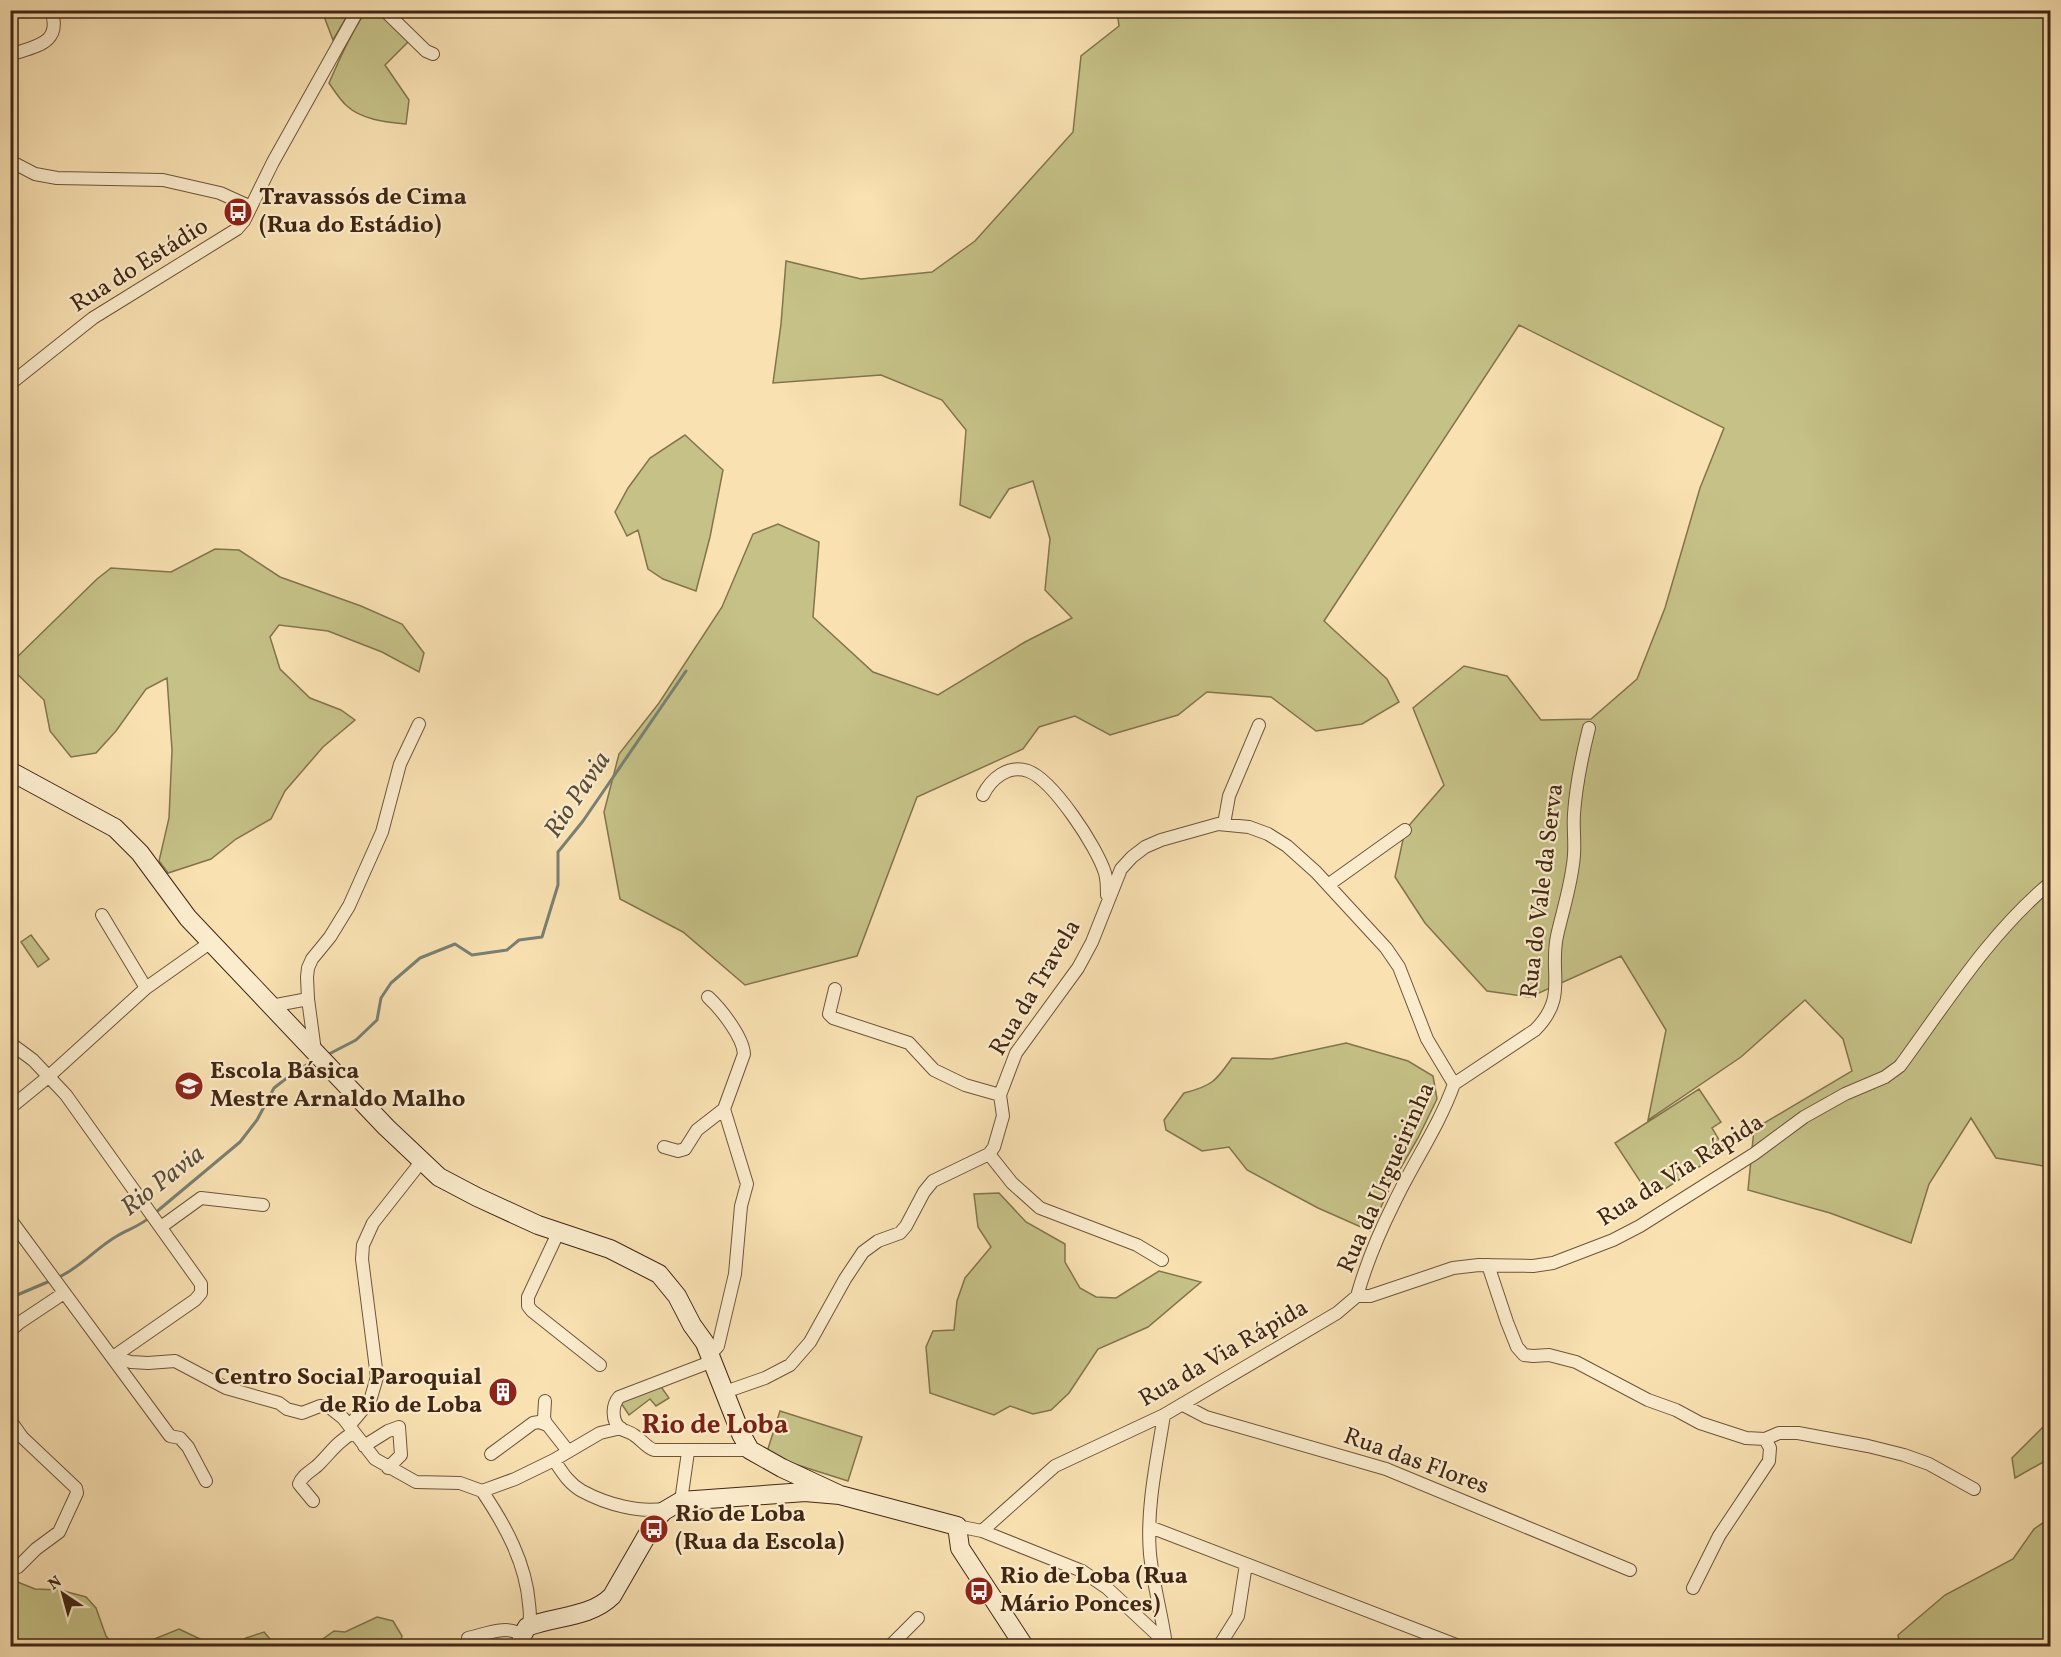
<svg xmlns="http://www.w3.org/2000/svg" width="2061" height="1657" font-family="Vollkorn,serif">
<rect width="100%" height="100%" fill="#f9e1b2"/>
<filter id="stains"><feTurbulence type="fractalNoise" baseFrequency=".00333" numOctaves="4"/><feColorMatrix values="0 0 0 0 .2 0 0 0 0 .09 0 0 0 0 .02 0 0 0 .5 -.17"/></filter>
<radialGradient id="worn" r=".72"><stop offset=".6" stop-color="#630" stop-opacity="0"/><stop offset="1" stop-color="#630" stop-opacity=".3"/></radialGradient>
<!-- green -->
<path fill="#c5c187" stroke="#82744d" stroke-width="1.5" d="M 322,11 L 350,11 L 333,40 Z
M 366,11 L 377,11 L 409,41 L 385,65 L 409,100 L 406,124 C 387,122 362,120 347,106 C 340,100 334,90 329,83 C 340,58 351,33 366,11 Z
M 1117,11 L 2050,11 L 2050,1167 L 1996,1158 L 1971,1118 L 1929,1184 L 1911,1243 L 1830,1213 L 1748,1190 L 1754,1129 L 1852,1071 L 1843,1039 L 1805,1000 L 1741,1057 L 1648,1120 L 1666,1030 L 1621,956 L 1530,997 L 1487,991 L 1425,923 L 1395,877 L 1405,830 L 1444,785 L 1413,708 L 1464,666 L 1507,676 L 1541,720 L 1591,719 L 1637,679 L 1665,608 L 1700,488 L 1724,428 L 1519,325 L 1324,621 L 1387,679 L 1399,702 L 1362,724 L 1316,731 L 1271,697 L 1207,692 L 1178,715 L 1110,735 L 1075,716 L 1039,727 L 1023,749 L 917,797 L 857,956 L 745,985 L 683,932 L 620,899 L 604,812 L 619,754 L 659,703 L 722,607 L 753,534 L 778,524 L 819,542 L 813,617 L 873,672 L 938,695 L 1025,642 L 1072,618 L 1045,590 L 1050,539 L 1033,481 L 1009,489 L 990,518 L 960,505 L 966,430 L 942,400 L 881,375 L 773,383 L 781,324 L 786,261 L 861,279 L 932,272 L 975,241 L 1073,132 L 1081,56 L 1119,26 Z
M 685,435 L 723,470 L 710,537 L 696,591 L 663,579 L 648,569 L 638,530 L 627,536 L 615,512 L 628,488 L 650,458 Z
M 215,549 L 239,550 L 280,577 L 361,606 L 402,624 L 424,653 L 419,672 L 382,652 L 328,631 L 279,625 L 270,637 L 280,669 L 310,698 L 341,710 L 355,720 L 323,747 L 285,791 L 271,819 L 236,839 L 211,859 L 168,873 L 159,861 L 169,818 L 172,750 L 167,678 L 146,689 L 116,731 L 96,753 L 71,757 L 50,731 L 44,700 L 11,668 L 11,663 L 97,579 L 111,568 L 171,572 Z
M 31,935 L 49,959 L 38,967 L 21,942 Z
M 1346,1043 L 1408,1061 L 1433,1076 L 1437,1099 L 1418,1138 L 1392,1183 L 1370,1231 L 1318,1208 L 1247,1170 L 1229,1147 L 1202,1151 L 1166,1130 L 1164,1120 L 1184,1093 C 1212,1086 1216,1081 1232,1058 L 1272,1059 Z
M 1699,1089 L 1721,1122 L 1712,1128 L 1725,1150 L 1651,1198 L 1615,1143 Z
M 999,1193 L 1026,1222 L 1065,1244 L 1065,1262 L 1080,1288 L 1096,1297 L 1116,1298 L 1159,1271 L 1201,1282 L 1148,1327 L 1098,1349 L 1069,1393 L 1051,1410 L 1033,1414 L 1010,1406 L 994,1415 L 930,1393 L 926,1347 L 933,1331 L 954,1330 L 957,1301 L 965,1278 L 991,1247 L 978,1227 L 974,1194 Z
M 659,1384 L 669,1398 L 656,1406 L 650,1399 L 629,1415 L 621,1403 Z
M 780,1411 L 862,1437 L 848,1481 L 766,1455 Z
M 2050,1420 L 2050,1461 L 2045,1461 L 2015,1478 L 2012,1458 Z
M 2050,1518 L 2050,1646 L 1900,1646 L 1898,1635 L 1945,1595 L 2013,1559 L 2034,1529 Z
M 10,1579 L 35,1589 L 60,1590 L 86,1597 L 96,1608 L 106,1636 L 115,1646 L 11,1646 Z
M 377,1617 L 393,1621 L 402,1636 L 400,1646 L 313,1646 L 334,1631 L 345,1632 Z
M 179,1629 L 215,1646 L 137,1646 Z
M 264,1632 L 276,1646 L 234,1646 L 246,1638 Z"/>
<g fill="none" stroke-linecap="round" stroke-linejoin="round">
<!-- stream -->
<path stroke="#798073" stroke-width="3" d="M 329,1054 L 356,1040 L 377,1020 L 381,998 L 391,983 L 420,958 L 455,944 L 472,955 L 507,950 L 519,940 L 542,937 L 558,885 L 558,852 L 583,821 L 686,671
M 155,1213 L 240,1142 L 257,1120 L 274,1088 L 297,1070 L 312,1062
M 59,1277 C 81,1267 96,1248 117,1236 C 129,1229 140,1226 150,1217
M 10,1298 L 50,1281"/>
<!-- street casing -->
<g stroke="#6e553b" stroke-width="14">
<path id="street" d="M 384,10 L 426,51 L 433,54
M 10,55 C 35,46 63,44 51,10
M 10,161 L 35,174 L 57,178 L 163,180 L 220,193 L 251,207
M 10,384 L 93,318 L 237,229 L 244,221 L 273,162 L 358,10
M 983,795 C 991,779 1008,764 1028,771 C 1053,780 1097,847 1105,873 C 1107,880 1107,888 1107,895
M 1224,824 L 1229,796 L 1259,725
M 1328,885 L 1405,830
M 102,915 L 146,988
M 835,989 L 829,1014 L 833,1018 L 909,1043 L 934,1070 L 965,1085 L 1000,1095
M 708,997 C 721,1009 743,1037 744,1054 L 724,1109 L 747,1184 L 741,1206 L 735,1274 L 718,1346 L 710,1355
M 271,1006 L 308,999
M 10,1043 L 33,1060 L 66,1095 L 201,1284 L 201,1293 L 195,1300 L 113,1357
M 315,1051 L 308,999 L 307,977 L 308,968 L 312,959 L 330,937 L 349,906 L 382,832 L 400,764 L 419,724
M 1454,1084 L 1535,1030 C 1568,997 1549,974 1557,936 C 1563,909 1572,883 1574,855 C 1575,841 1573,827 1574,814 C 1576,784 1582,756 1589,728
M 10,1108 L 48,1077 L 146,988 L 211,942
M 664,1147 L 678,1151 L 685,1149 L 697,1130 L 724,1109
M 989,1154 L 1012,1183 L 1040,1208 L 1137,1245 L 1162,1260
M 10,1219 L 170,1436 L 180,1438 L 188,1447 L 206,1481
M 161,1227 L 201,1198 L 263,1205
M 558,1233 L 528,1297 L 528,1306 L 532,1311 L 600,1365
M 1488,1265 L 1507,1322 L 1517,1347 L 1524,1355 L 1533,1356 L 1549,1355 L 1576,1362 L 1648,1400 L 1676,1410 L 1700,1423 L 1746,1438 L 1765,1439 L 1779,1433 L 1798,1433 L 1868,1446 L 1904,1455 L 1929,1464 L 1974,1489
M 1357,1296 C 1366,1264 1379,1233 1394,1203 C 1413,1163 1439,1126 1454,1084
M 10,1331 L 19,1323 L 64,1293
M 113,1357 L 131,1362 L 148,1363 L 175,1361 L 226,1388 L 279,1403 L 287,1409 L 302,1413 L 320,1406 L 328,1406 L 343,1418 L 375,1459 L 416,1482 L 460,1483 L 482,1491 L 515,1479 L 554,1460 L 600,1433 L 621,1428
M 713,1361 L 619,1397 C 612,1405 611,1421 621,1429 C 625,1431 630,1432 634,1435 C 642,1440 646,1447 654,1450 L 750,1450
M 725,1392 L 765,1378 L 790,1365 L 810,1342 L 845,1279 L 863,1252 L 878,1241 L 900,1233 L 906,1226 L 924,1192 L 933,1181 L 989,1154 L 994,1147 L 1003,1116 L 1000,1095 L 1016,1053 L 1078,968 L 1092,942 L 1121,869 L 1132,857 L 1145,847 L 1161,840 L 1218,824 L 1249,827 L 1268,834 L 1287,846 L 1316,872 L 1386,948 L 1399,967 L 1427,1039 L 1454,1084
M 545,1401 L 544,1418 L 546,1423 L 568,1451
M 1183,1405 L 1206,1417 L 1386,1469 L 1630,1570
M 1164,1415 C 1157,1460 1146,1508 1150,1554 C 1153,1584 1162,1615 1166,1645
M 10,1420 L 22,1437 L 76,1488 L 77,1493 L 59,1532 L 36,1549 L 18,1567 L 10,1568
M 349,1426 L 370,1401 L 377,1377 L 362,1259 L 363,1245 L 373,1223 L 421,1162
M 364,1446 L 388,1431 L 399,1427 L 401,1455 L 388,1468
M 491,1454 L 533,1423 L 539,1422 L 547,1425
M 554,1460 C 562,1472 569,1484 582,1491 C 606,1504 641,1514 667,1508
M 482,1491 C 505,1525 526,1563 529,1604 C 530,1613 531,1620 527,1627
M 313,1501 L 299,1484 C 302,1475 312,1471 319,1464 C 332,1451 336,1443 354,1432
M 681,1501 L 688,1452
M 957,1526 L 982,1531 L 1082,1571 L 1107,1588 L 1166,1643
M 1150,1527 L 1459,1646
M 982,1531 L 1055,1466 L 1164,1415 L 1337,1313 L 1357,1296 L 1370,1296 L 1453,1268 L 1479,1265 L 1533,1266 L 1553,1263 L 1613,1240 L 1640,1226 L 1754,1154 L 1804,1117 L 1845,1094 L 1885,1077 L 1900,1066 C 1947,1002 1989,934 2050,883
M 1693,1588 L 1719,1536 L 1769,1461 L 1770,1448 L 1765,1439
M 468,1638 C 483,1635 509,1623 522,1636
M 890,1646 L 918,1618
M 1219,1646 L 1238,1616 L 1246,1564"/>
</g>
<!-- secondary casing -->
<g stroke="#402613" stroke-width="20">
<path id="secondary" d="M 10,771 L 115,828 L 140,853 L 188,918 L 386,1127 L 439,1177 L 477,1197 L 538,1225 L 610,1249 L 659,1274 L 677,1296 L 692,1325 L 705,1343 L 741,1434 L 750,1450 L 782,1468 L 840,1495
M 521,1646 L 522,1636 L 527,1627 C 554,1616 590,1618 612,1596 L 657,1518 L 664,1511 L 681,1501 L 805,1492 L 840,1495 L 957,1526 L 960,1548 L 1024,1646"/>
</g>
<!-- street -->
<use href="#street" stroke="#fbeccd" stroke-width="12"/>
<!-- secondary -->
<use href="#secondary" stroke="#fbeccd" stroke-width="18"/>
</g>
<!-- icons -->
<defs>
<g id="bus-disc" transform="scale(1.5)"><circle r="9.5" fill="#8f2418" stroke="#fbeccd"/><path d="M-5-6H5V4H4V6H2V4H-2V6H-4V4H-5ZM-3.5-4V0h7V-4ZM-3.5 1.2v1.5H-2V1.2ZM2 1.2v1.5H3.5V1.2Z" fill="#fff"/></g>
<g id="school-disc" transform="scale(1.5)"><circle r="9.5" fill="#8f2418" stroke="#fbeccd"/><path d="M0-5L7-2L0 1L-7-2ZM-4 1L0 2.5L4 1V4Q0 6-4 4Z" fill="#fff"/></g>
<g id="building-disc" transform="scale(1.5)"><circle r="9.5" fill="#8f2418" stroke="#fbeccd"/><path d="M-4-6H4V6H1V3H-1V6H-4ZM-2.5-4.3h1.7v1.8h-1.7ZM.8-4.3h1.7v1.8H.8ZM-2.5-1h1.7V.8h-1.7ZM.8-1h1.7V.8H.8Z" fill="#fff"/></g>
</defs>
<g fill-rule="evenodd">
<use href="#bus-disc" x="238" y="212"/>
<use href="#school-disc" x="189" y="1086"/>
<use href="#building-disc" x="503" y="1392"/>
<use href="#bus-disc" x="654" y="1529"/>
<use href="#bus-disc" x="979" y="1591"/>
</g>
<g text-anchor="middle" dominant-baseline="central" stroke-width="4.5" stroke-linejoin="round" paint-order="stroke">
<!-- poi labels -->
<g font-size="24" font-weight="bold" fill="#402613" stroke="#fbeccd" text-anchor="start">
<text x="259" y="198">Travassós de Cima<tspan x="259" dy="28">(Rua do Estádio)</tspan></text>
<text x="210" y="1072">Escola Básica<tspan x="210" dy="28">Mestre Arnaldo Malho</tspan></text>
<text x="482" y="1378" text-anchor="end">Centro Social Paroquial<tspan x="482" dy="28">de Rio de Loba</tspan></text>
<text x="675" y="1515">Rio de Loba<tspan x="675" dy="28">(Rua da Escola)</tspan></text>
<text x="1000" y="1577">Rio de Loba (Rua<tspan x="1000" dy="28">Mário Ponces)</tspan></text>
</g>
<!-- street labels -->
<g font-size="24" fill="#402613" stroke="#fbeccd">
<text transform="translate(140 266) rotate(-32)">Rua do Estádio</text>
<text transform="translate(1543 891) rotate(-83)">Rua do Vale da Serva</text>
<text transform="translate(1036 988) rotate(-59)">Rua da Travela</text>
<text transform="translate(1681 1171) rotate(-32)">Rua da Via Rápida</text>
<text transform="translate(1387 1178) rotate(-66)">Rua da Urgueirinha</text>
<text transform="translate(1224 1354) rotate(-30)">Rua da Via Rápida</text>
<text transform="translate(1416 1462) rotate(20)">Rua das Flores</text>
</g>
<!-- water labels -->
<g font-size="26" font-style="italic" fill="#584c3b" stroke="#fbeccd">
<text transform="translate(578 795) rotate(-56)">Rio Pavia</text>
<text transform="translate(163 1181) rotate(-38)">Rio Pavia</text>
</g>
<!-- quarter labels -->
<g font-size="27" font-weight="bold" fill="#7a1f14" stroke="#fbeccd">
<text x="715" y="1426">Rio de Loba</text>
</g>
</g>
<!-- margin -->
<rect width="2061" height="1657" fill="none" stroke="#f9e1b2" stroke-width="36"/>
<rect x="12" y="12" width="2037" height="1633" fill="none" stroke="#402613" stroke-width="3"/>
<rect x="18" y="18" width="2025" height="1621" fill="none" stroke="#402613" stroke-width="1.5"/>
<!-- north arrow -->
<g transform="translate(63 1594) rotate(324)" stroke="#fbeccd" stroke-width="4.5" paint-order="stroke">
<path d="M0-4.5L10 22L0 15L-10 22Z" fill="#402613"/>
<text y="-9" font-size="16" font-weight="bold" text-anchor="middle" fill="#402613">N</text>
</g>
<rect width="100%" height="100%" filter="url(#stains)"/>
<rect width="100%" height="100%" fill="url(#worn)"/>
</svg>
